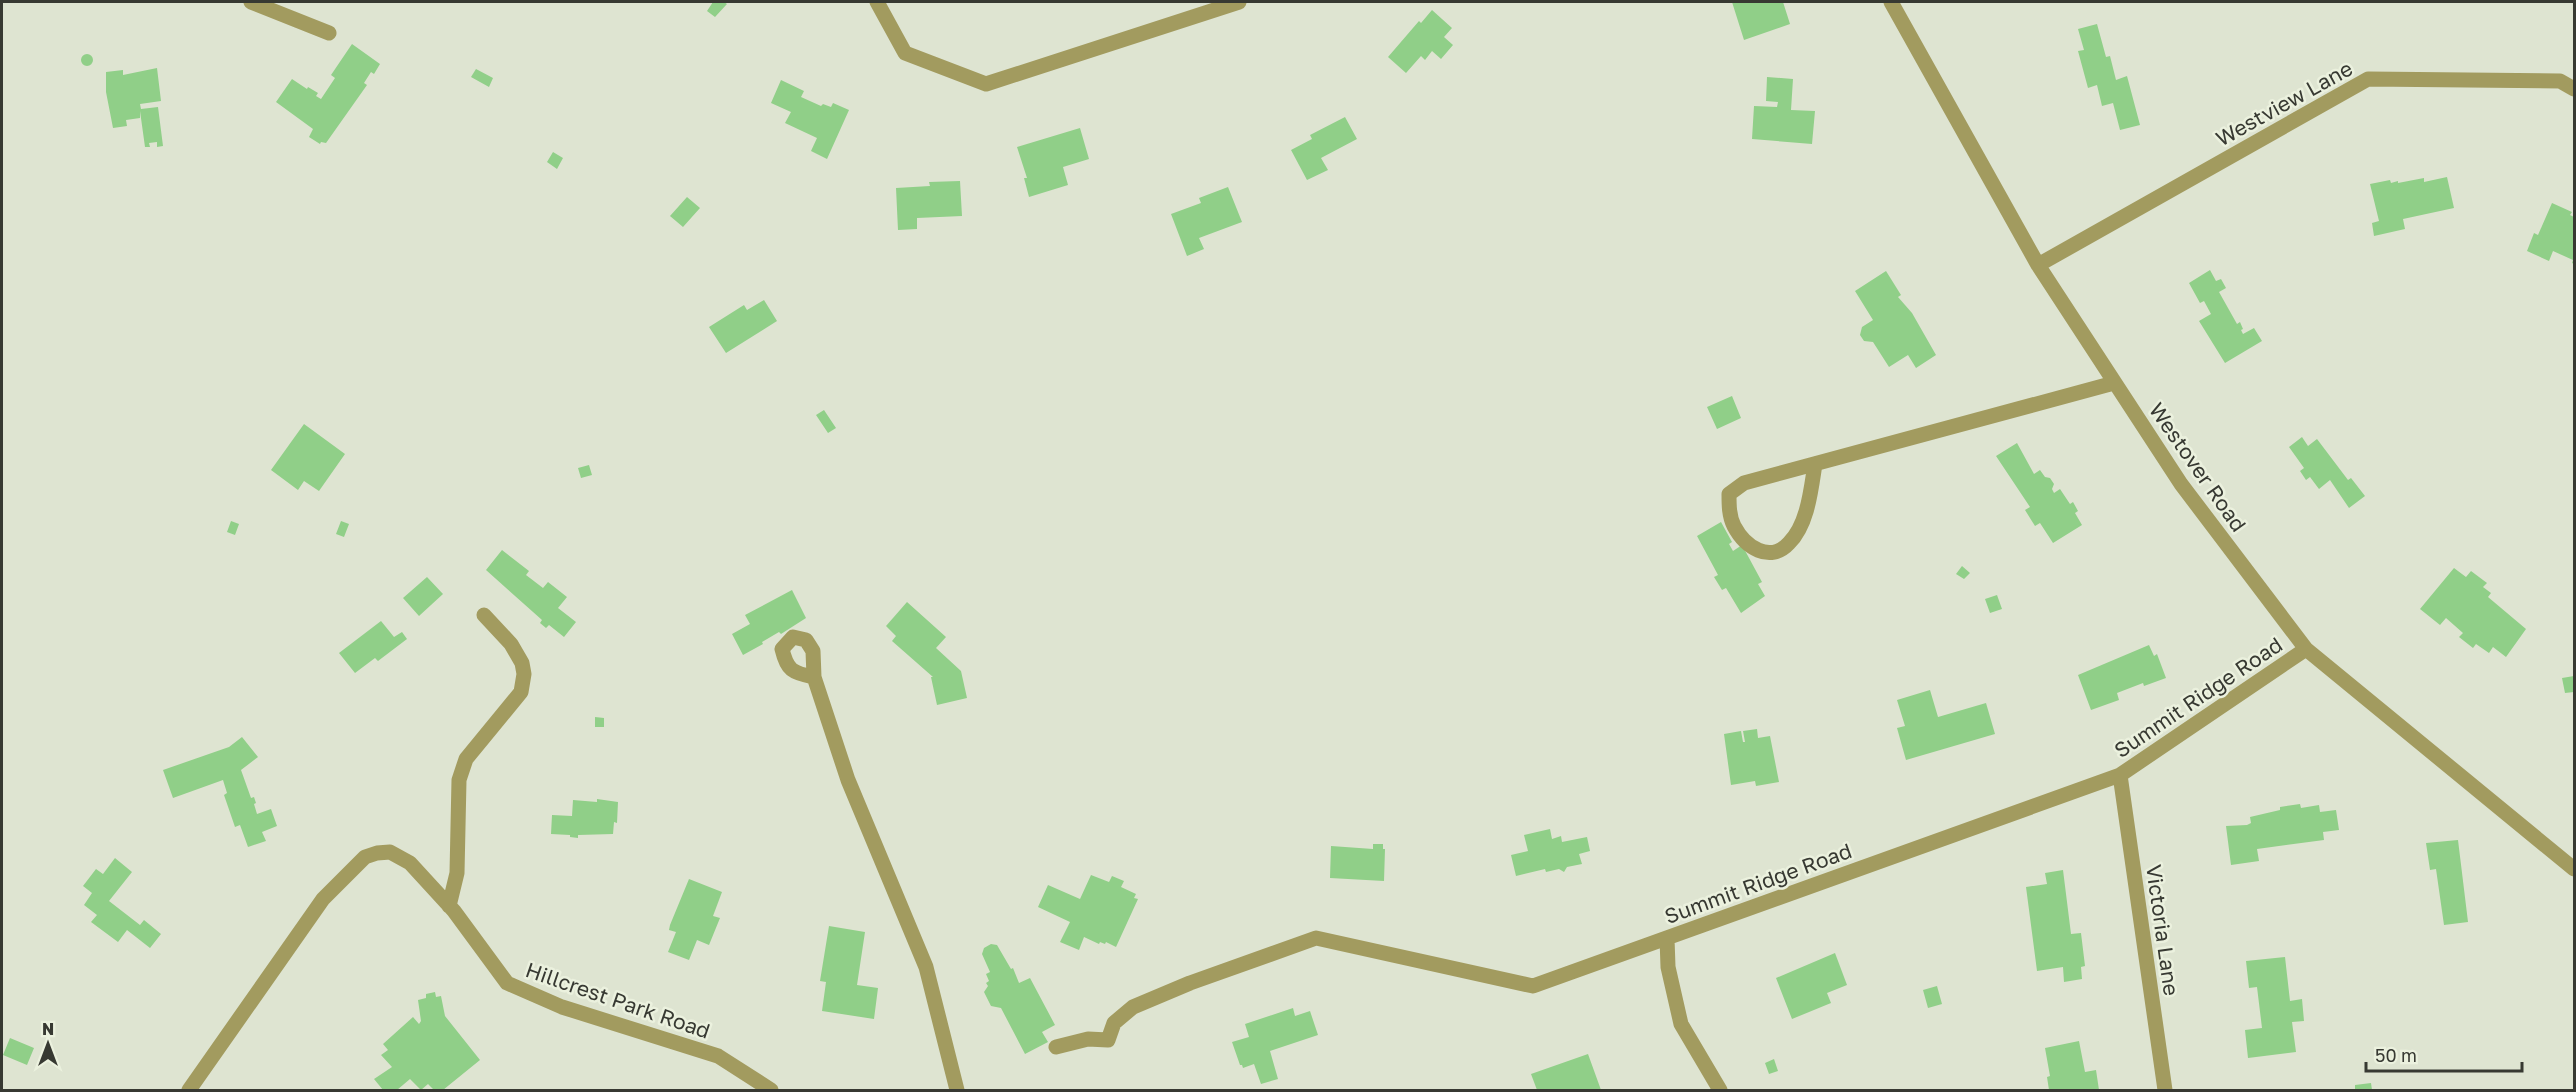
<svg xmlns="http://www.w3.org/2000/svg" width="2576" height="1092" font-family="'Golos Text',sans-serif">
<rect width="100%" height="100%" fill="#dee4d1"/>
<!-- building -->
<path fill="#90cf88" d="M 713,2 L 724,2 L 727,4 L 715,17 L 707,11 Z
M 1732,2 L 1783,2 L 1790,24 L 1744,40 Z
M 1432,10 L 1452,28 L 1444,37 L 1453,45 L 1441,59 L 1432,51 L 1425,60 L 1421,56 L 1406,73 L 1388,57 L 1419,21 L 1421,23 Z
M 2097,24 L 2106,57 L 2110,56 L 2116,80 L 2127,76 L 2140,125 L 2120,130 L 2113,103 L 2102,106 L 2097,85 L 2088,88 L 2078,51 L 2084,50 L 2078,29 Z
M 352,44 L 380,64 L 374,74 L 371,72 L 364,83 L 367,85 L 326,143 L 321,142 L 320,144 L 309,137 L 313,129 L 276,102 L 292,79 L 307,89 L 308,87 L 318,93 L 316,96 L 321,99 L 335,78 L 331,75 Z
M81 60a6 6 0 1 1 12 0a6 6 0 1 1-12 0Z
M 157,68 L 161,101 L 140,104 L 141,109 L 158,107 L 163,146 L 157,147 L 157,142 L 149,143 L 150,147 L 145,147 L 140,111 L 140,118 L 126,120 L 127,126 L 113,128 L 106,92 L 106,72 L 123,70 L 123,75 Z
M 476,69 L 493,78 L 489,87 L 471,77 Z
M 1767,77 L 1793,79 L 1791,110 L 1815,111 L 1812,144 L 1752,139 L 1754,106 L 1777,107 L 1778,102 L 1766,101 Z
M 781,80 L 804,91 L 801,97 L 821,106 L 823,104 L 831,107 L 833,103 L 849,110 L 827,159 L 811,151 L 817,138 L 785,123 L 791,112 L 771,103 Z
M 1345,117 L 1357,139 L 1321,158 L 1328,170 L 1307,180 L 1291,150 L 1312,139 L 1310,135 Z
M 1080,128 L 1089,159 L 1063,167 L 1068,185 L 1029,197 L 1024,178 L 1027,178 L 1017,147 Z
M 553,152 L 563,158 L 557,169 L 547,162 Z
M 2447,177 L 2454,208 L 2403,219 L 2405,229 L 2374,236 L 2372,223 L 2379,221 L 2370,184 L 2390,180 L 2391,183 L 2398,181 L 2398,183 L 2424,178 L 2424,182 Z
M 960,181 L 962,216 L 917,218 L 917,229 L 898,230 L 896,188 L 930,186 L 929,182 Z
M 1228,187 L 1242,222 L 1199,238 L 1204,249 L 1187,256 L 1171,214 L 1201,203 L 1199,198 Z
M 687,197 L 700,208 L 683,227 L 670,216 Z
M 2552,203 L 2572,212 L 2570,215 L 2574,217 L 2574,264 L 2572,263 L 2573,260 L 2553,251 L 2549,261 L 2527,251 L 2534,233 L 2538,235 Z
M 2210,270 L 2216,281 L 2221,279 L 2226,288 L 2219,292 L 2237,324 L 2240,322 L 2243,329 L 2241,330 L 2243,334 L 2254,328 L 2262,341 L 2225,363 L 2199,321 L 2211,314 L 2204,301 L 2200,303 L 2189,283 Z
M 1886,271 L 1901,295 L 1898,297 L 1912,313 L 1936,355 L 1916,368 L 1908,355 L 1889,367 L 1873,342 L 1864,341 L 1860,335 L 1862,327 L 1873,320 L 1855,291 Z
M 764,300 L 777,321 L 726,353 L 709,327 L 744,305 L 747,310 Z
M 1732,396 L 1741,418 L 1717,429 L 1707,407 Z
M 824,410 L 836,428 L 828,433 L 816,415 Z
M 304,424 L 345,454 L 319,491 L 304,481 L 298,490 L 271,470 Z
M 2302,437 L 2308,446 L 2317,439 L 2348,480 L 2351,478 L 2365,496 L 2349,508 L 2330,480 L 2319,489 L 2310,477 L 2306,480 L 2300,471 L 2304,468 L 2289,447 Z
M 2017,443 L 2034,474 L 2040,470 L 2045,477 L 2050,478 L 2054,484 L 2052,489 L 2054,493 L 2060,489 L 2070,504 L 2073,502 L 2078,511 L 2075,513 L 2082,525 L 2053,543 L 2040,523 L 2035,526 L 2025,510 L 2030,507 L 1996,456 Z
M 589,465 L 592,475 L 581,478 L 578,468 Z
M 231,521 L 239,524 L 235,535 L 227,532 Z
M 341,521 L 349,524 L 344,537 L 336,534 Z
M 1721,522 L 1732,542 L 1729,544 L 1733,551 L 1742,545 L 1762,582 L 1758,584 L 1765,596 L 1741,613 L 1726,588 L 1722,590 L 1714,577 L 1718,575 L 1697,536 Z
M 502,550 L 529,571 L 526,575 L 543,588 L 548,582 L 567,597 L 558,608 L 576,622 L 564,637 L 549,625 L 546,628 L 540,623 L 542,620 L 486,570 Z
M 1962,566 L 1970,573 L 1964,579 L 1956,574 Z
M 2454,568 L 2466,577 L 2471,571 L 2487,583 L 2483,587 L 2491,593 L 2488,597 L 2526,629 L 2506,657 L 2493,647 L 2489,653 L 2476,644 L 2473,648 L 2459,637 L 2463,633 L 2446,618 L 2440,625 L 2420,609 Z
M 427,577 L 443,594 L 419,616 L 403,598 Z
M 792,590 L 806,618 L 781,634 L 779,632 L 762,642 L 763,644 L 743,655 L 732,634 L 750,624 L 745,615 Z
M 1997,595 L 2002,609 L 1990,613 L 1985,599 Z
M 907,602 L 946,637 L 936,648 L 961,671 L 967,698 L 937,705 L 931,677 L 933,677 L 892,641 L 896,636 L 886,626 Z
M 381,621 L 394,637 L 402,632 L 407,639 L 378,661 L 375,658 L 355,673 L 339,653 Z
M 2149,645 L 2154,656 L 2157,654 L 2166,678 L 2144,686 L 2143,683 L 2117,693 L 2119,700 L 2091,710 L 2078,675 Z
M 2574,676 L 2574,692 L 2565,693 L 2562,678 Z
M 1930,690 L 1938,717 L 1986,703 L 1995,734 L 1906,760 L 1897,728 L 1905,726 L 1897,700 Z
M 595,717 L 604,718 L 604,727 L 595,727 Z
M 1757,729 L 1758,738 L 1770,736 L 1779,782 L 1756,786 L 1755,781 L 1731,785 L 1724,734 L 1741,731 L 1743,742 L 1745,742 L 1743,731 Z
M 242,737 L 258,757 L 241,770 L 251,798 L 254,797 L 256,803 L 254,804 L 257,814 L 271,809 L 277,826 L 262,832 L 266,841 L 248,847 L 240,825 L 235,827 L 224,795 L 227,793 L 223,780 L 173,798 L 163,770 L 229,747 Z
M 597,799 L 618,802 L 617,823 L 614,822 L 613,834 L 578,835 L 578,838 L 570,837 L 570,835 L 551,834 L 552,815 L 572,816 L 573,800 L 597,802 Z
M 2300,804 L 2301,808 L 2319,805 L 2320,812 L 2336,810 L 2339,830 L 2323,832 L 2324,840 L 2257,849 L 2259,861 L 2231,865 L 2226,826 L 2247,825 L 2251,823 L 2250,817 L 2280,810 L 2280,807 Z
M 1550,829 L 1552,839 L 1561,836 L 1562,842 L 1587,837 L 1590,851 L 1579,854 L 1582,864 L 1567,867 L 1564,872 L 1559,869 L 1546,872 L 1545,869 L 1516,876 L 1511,855 L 1528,851 L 1524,835 Z
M 2458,840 L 2468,922 L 2444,925 L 2436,869 L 2430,870 L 2426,843 Z
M 1373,844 L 1383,844 L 1383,849 L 1385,849 L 1384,881 L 1330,878 L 1331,846 L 1373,849 Z
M 115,858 L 132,872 L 109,901 L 140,925 L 144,920 L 161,934 L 150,948 L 127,930 L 118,942 L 91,922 L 97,915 L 84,905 L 92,893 L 83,886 L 96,869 L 103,874 Z
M 2063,870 L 2071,934 L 2081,933 L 2085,966 L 2081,967 L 2082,979 L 2064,982 L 2063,967 L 2037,971 L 2026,887 L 2047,884 L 2045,873 Z
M 1091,875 L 1109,882 L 1112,876 L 1124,881 L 1121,887 L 1136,894 L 1134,898 L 1138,899 L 1116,947 L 1106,942 L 1105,944 L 1100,942 L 1099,944 L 1084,937 L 1079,950 L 1060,942 L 1070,922 L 1038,907 L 1048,885 L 1080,899 Z
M 689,879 L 722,892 L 713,916 L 720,918 L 709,945 L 697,940 L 689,960 L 668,952 L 676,932 L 669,930 L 670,925 Z
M 829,926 L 865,932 L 857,985 L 878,988 L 874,1019 L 822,1011 L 826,982 L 820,981 Z
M 991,944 L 997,945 L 1011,969 L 1013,968 L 1019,983 L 1030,978 L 1055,1025 L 1042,1032 L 1048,1042 L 1025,1054 L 1001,1008 L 991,1006 L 984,992 L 988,986 L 986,983 L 989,981 L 986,974 L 990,972 L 982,954 L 984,948 Z
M 1835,953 L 1847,985 L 1827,993 L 1831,1003 L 1792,1019 L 1776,978 Z
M 2285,957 L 2290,1001 L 2302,999 L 2304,1021 L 2292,1022 L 2296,1052 L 2248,1058 L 2245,1030 L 2262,1028 L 2257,987 L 2249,988 L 2246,961 Z
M 1937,986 L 1942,1004 L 1928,1008 L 1923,990 Z
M 435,992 L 436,997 L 441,996 L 445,1016 L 480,1060 L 443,1090 L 434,1090 L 428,1084 L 421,1090 L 410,1079 L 397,1090 L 383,1090 L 374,1079 L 392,1067 L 381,1055 L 388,1050 L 383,1044 L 413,1017 L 419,1024 L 421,1021 L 418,1000 L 426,998 L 426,994 Z
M 1293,1008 L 1295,1016 L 1310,1011 L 1318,1035 L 1270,1051 L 1278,1079 L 1261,1084 L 1254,1064 L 1243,1068 L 1242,1065 L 1240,1065 L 1232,1042 L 1249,1037 L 1245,1024 Z
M 10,1038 L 34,1048 L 27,1065 L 3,1055 Z
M 2079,1041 L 2085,1072 L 2096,1070 L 2099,1090 L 2049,1090 L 2047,1077 L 2050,1076 L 2045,1048 Z
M 1588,1054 L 1601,1090 L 1537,1090 L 1531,1074 Z
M 1774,1059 L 1778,1071 L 1769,1074 L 1765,1063 Z
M 2371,1083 L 2372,1090 L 2355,1090 L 2355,1085 Z"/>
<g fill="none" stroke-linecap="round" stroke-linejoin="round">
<!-- minor -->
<path stroke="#a29b5f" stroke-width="15" d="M 251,2 L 329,33
M 877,2 L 905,53 L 986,84 L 1239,2
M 1891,2 L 2038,265 L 2181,484 L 2306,649 L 2574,869
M 2038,265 L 2368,79 L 2560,81 L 2574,89
M 1815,464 C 1811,489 1808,524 1789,543 C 1770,564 1745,547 1734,526 C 1729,516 1729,505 1729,494 L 1744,483 L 2114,383
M 814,677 C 792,673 787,670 782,649 L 793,637 L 806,640 L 813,651 L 814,677 L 848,780 L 926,967 L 957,1090
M 2120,775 L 2165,1090
M 449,906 L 457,873 L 459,780 L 466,759 L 521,692 L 524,674 L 522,663 L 511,644 L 484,615
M 1667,938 L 1668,967 L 1681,1024 L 1720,1090
M 1056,1047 L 1088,1039 L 1108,1040 L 1114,1023 L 1133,1007 L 1190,983 L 1316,938 L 1533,986 L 2120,775 L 2306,649
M 189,1090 L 323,899 L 365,857 L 377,853 L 390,852 L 410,863 L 454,911 L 507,983 L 562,1007 L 718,1056 L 771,1090"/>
</g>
<g text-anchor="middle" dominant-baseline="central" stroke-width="5" stroke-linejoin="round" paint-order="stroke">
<!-- street labels -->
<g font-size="21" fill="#373932" stroke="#ebf1de">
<text transform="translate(2284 103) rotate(-29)">Westview Lane</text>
<text transform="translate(2198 467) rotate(55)">Westover Road</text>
<text transform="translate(2198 697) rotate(-34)">Summit Ridge Road</text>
<text transform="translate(1758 883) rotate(-20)">Summit Ridge Road</text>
<text transform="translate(2163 930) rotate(82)">Victoria Lane</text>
<text transform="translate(618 1000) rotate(19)">Hillcrest Park Road</text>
</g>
</g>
<!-- border -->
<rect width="2576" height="1092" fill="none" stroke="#373932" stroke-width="6"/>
<!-- north arrow -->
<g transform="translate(48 1044)" stroke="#ebf1de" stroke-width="4.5" paint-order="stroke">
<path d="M0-4.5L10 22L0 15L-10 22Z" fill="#373932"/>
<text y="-9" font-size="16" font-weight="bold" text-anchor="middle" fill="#373932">N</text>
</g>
<!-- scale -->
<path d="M2366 1062v9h156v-9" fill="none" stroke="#373932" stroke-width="3"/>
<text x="2375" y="1062" font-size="18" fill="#373932" stroke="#ebf1de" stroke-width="4.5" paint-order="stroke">50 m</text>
</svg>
